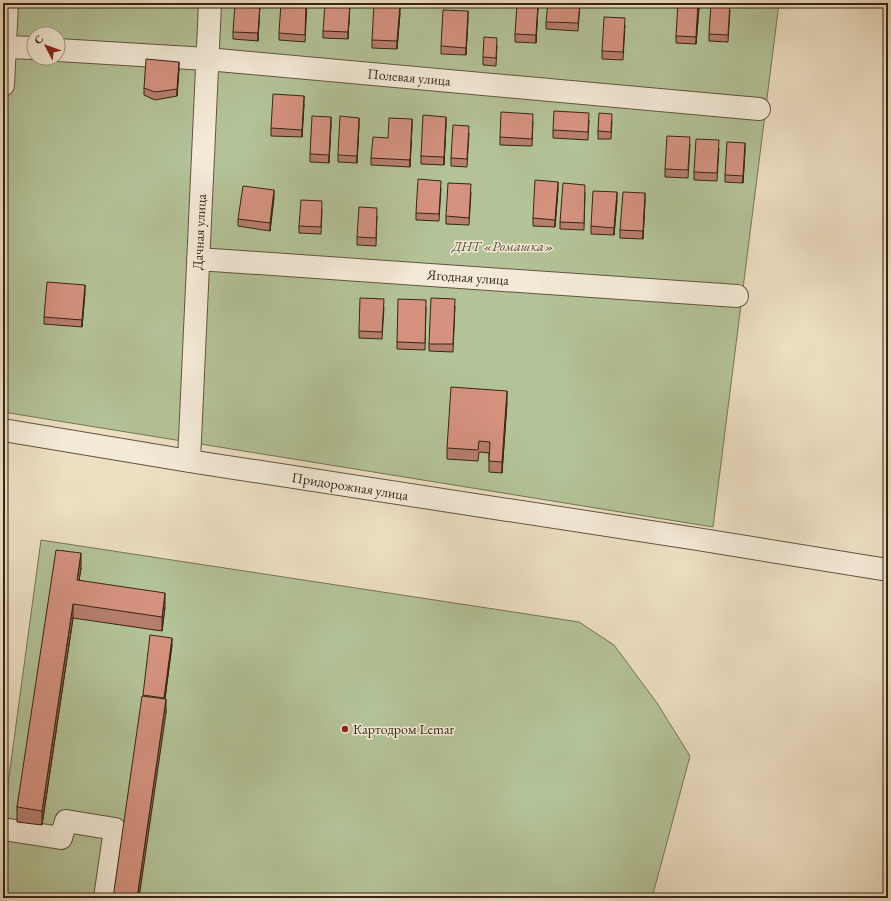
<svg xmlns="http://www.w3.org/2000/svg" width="891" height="901" font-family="'EB Garamond',serif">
<rect width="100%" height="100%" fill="#eddfc2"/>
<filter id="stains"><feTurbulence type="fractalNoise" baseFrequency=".005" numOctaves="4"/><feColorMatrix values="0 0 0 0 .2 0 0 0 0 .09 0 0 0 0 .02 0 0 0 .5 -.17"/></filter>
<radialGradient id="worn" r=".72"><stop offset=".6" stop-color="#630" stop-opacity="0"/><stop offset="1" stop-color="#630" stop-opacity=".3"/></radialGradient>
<!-- green -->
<path fill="#b3c397" stroke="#757456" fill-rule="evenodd" d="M 3,3 L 779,3 L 713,527 L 3,412 ZM 34,34 L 58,34 L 58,58 L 34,58 Z
M 41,540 L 579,622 L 614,645 L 657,703 L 690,756 L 652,898 L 3,898 L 3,821 Z"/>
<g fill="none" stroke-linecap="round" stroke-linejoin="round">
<!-- minor casing -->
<g stroke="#645340" stroke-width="24">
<path id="minor" d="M 5,47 L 34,48
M 58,50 L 207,59 L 759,109
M 3,85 L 7,3
M 198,259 L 737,296
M 3,430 L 189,461 L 697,539 L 888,570
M 189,461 L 210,3
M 3,829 L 61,838 L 66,821 L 115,829 L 105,898"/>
</g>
<!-- minor -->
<use href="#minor" stroke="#f3ead7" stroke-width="22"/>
</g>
<!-- wall -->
<path fill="#b67e6d" stroke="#372415" d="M 260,3 L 258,41 L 233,39 L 233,32 Z
M 307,3 L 305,42 L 279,40 L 279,33 Z
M 350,3 L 348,39 L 323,38 L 323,31 Z
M 580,3 L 578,31 L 546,29 L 546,22 Z
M 538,7 L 536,43 L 515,42 L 515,34 Z
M 699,8 L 696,44 L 676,43 L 676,36 Z
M 730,10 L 728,42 L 709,41 L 709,34 Z
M 400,13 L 397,49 L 372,48 L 372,40 Z
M 468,19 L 466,55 L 441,54 L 441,46 Z
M 625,25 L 623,60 L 602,59 L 602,51 Z
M 497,45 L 496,66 L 483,65 L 483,57 Z
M 179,69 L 177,96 L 155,100 L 144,95 L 144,88 Z
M 304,104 L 302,137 L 271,136 L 271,128 Z
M 589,120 L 588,140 L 553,138 L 553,130 Z
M 533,121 L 532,146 L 500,145 L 500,137 Z
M 612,121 L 611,139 L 598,139 L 598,131 Z
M 446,124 L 444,165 L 421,164 L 421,156 Z
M 331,125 L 329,163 L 310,162 L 310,154 Z
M 359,125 L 357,163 L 338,162 L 338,155 Z
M 412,126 L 410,167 L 371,165 L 371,158 L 388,138 Z
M 469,133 L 467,167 L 451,166 L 451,158 Z
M 690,144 L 688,178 L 665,177 L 665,169 Z
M 719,148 L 717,181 L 694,180 L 694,172 Z
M 745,150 L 743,183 L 725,182 L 725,175 Z
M 441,188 L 439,221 L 416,220 L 416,213 Z
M 558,189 L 555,227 L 533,226 L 533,218 Z
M 471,192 L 469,225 L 446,224 L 446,216 Z
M 585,192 L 584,230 L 560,229 L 560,222 Z
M 274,197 L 270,231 L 238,226 L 238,219 Z
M 617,200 L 614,235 L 591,234 L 591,226 Z
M 645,201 L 643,239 L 620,238 L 620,230 Z
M 322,209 L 321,234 L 299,233 L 299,226 Z
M 377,216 L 376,246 L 357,245 L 357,237 Z
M 85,292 L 82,327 L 44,324 L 44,317 Z
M 455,306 L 453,352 L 429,351 L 429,344 Z
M 384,307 L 382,339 L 359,338 L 359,331 Z
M 426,307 L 425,350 L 397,349 L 397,342 Z
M 507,402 L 502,473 L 489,472 L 489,453 L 479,452 L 478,461 L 447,459 L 447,448 Z
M 81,568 L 79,580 L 165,607 L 162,631 L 73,618 L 42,825 L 17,822 L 17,807 Z
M 172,645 L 165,699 L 166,713 L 143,696 Z"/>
<!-- shaded-wall -->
<path fill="#946659" stroke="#372415" d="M 260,3 L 260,4 L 258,41 L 258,33 Z
M 350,3 L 348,39 L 348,32 Z
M 538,3 L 538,7 L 536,43 L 536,35 Z
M 698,3 L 699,8 L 696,44 L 696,37 Z
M 400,5 L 400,13 L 397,49 L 397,41 Z
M 468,11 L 468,19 L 466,55 L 466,48 Z
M 179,62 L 179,69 L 177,96 L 177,89 Z
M 304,96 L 304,104 L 302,137 L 302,130 Z
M 331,117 L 331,125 L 329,163 L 329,155 Z
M 446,117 L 446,124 L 444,165 L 444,157 Z
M 359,118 L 359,125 L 357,163 L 357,156 Z
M 412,119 L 412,126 L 410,167 L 410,160 Z
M 745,143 L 745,150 L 743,183 L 743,176 Z
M 558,182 L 558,189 L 555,227 L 555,220 Z
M 274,190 L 274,197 L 270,231 L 270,223 Z
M 617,192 L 617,200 L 614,235 L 614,228 Z
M 645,193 L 645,201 L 643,239 L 643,231 Z
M 85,285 L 85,292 L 82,327 L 82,320 Z
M 507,391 L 507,402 L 502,473 L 502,462 Z
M 81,553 L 81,568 L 77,594 L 77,580 Z
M 165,593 L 165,607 L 162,631 L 162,617 Z
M 73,604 L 73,618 L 42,825 L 42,811 Z
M 172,638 L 172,645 L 164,705 L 164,698 Z
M 166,699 L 166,713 L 139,898 L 137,898 Z"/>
<!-- building -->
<path fill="#d4927f" stroke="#372415" d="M 235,3 L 260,3 L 258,33 L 233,32 Z
M 281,3 L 306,3 L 305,35 L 279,33 Z
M 325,3 L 350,3 L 348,32 L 323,31 Z
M 517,3 L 538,3 L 536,35 L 515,34 Z
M 548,3 L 580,3 L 578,23 L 546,22 Z
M 678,3 L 698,3 L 696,37 L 676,36 Z
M 711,3 L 730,3 L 728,35 L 709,34 Z
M 374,4 L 400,5 L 397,41 L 372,40 Z
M 443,10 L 468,11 L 466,48 L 441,46 Z
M 604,17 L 625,18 L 623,52 L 602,51 Z
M 484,37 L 497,38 L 496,58 L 483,57 Z
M 146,59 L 179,62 L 177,89 L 155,92 L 144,88 Z
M 273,94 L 304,96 L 302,130 L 271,128 Z
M 554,111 L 589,113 L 588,132 L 553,130 Z
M 501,112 L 533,114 L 532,139 L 500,137 Z
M 599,113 L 612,114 L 611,132 L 598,131 Z
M 423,115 L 446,117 L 444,157 L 421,156 Z
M 312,116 L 331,117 L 329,155 L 310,154 Z
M 340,116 L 359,118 L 357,156 L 338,155 Z
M 389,118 L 412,119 L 410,160 L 371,158 L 373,137 L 388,138 Z
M 453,125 L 469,126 L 467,159 L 451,158 Z
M 667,136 L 690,137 L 688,170 L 665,169 Z
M 696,139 L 719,140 L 717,173 L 694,172 Z
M 727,142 L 745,143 L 743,176 L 725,175 Z
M 418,179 L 441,181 L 439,214 L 416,213 Z
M 535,180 L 558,182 L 555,220 L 533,218 Z
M 448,183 L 471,184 L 469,218 L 446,216 Z
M 563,183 L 585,185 L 584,223 L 560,222 Z
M 243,186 L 274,190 L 270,223 L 238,219 Z
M 593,191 L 617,192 L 614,228 L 591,226 Z
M 623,192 L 645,193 L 643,231 L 620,230 Z
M 301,200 L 322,201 L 321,227 L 299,226 Z
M 359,207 L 377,208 L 376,238 L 357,237 Z
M 47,282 L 85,285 L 82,320 L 44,317 Z
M 360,298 L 384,299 L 382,332 L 359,331 Z
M 431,298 L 455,299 L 453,344 L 429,344 Z
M 398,299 L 426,300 L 425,343 L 397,342 Z
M 451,387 L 507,391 L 502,462 L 489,461 L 490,442 L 479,441 L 478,450 L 447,448 Z
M 56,550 L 81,553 L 77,580 L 165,593 L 162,617 L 73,604 L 42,811 L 17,807 Z
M 150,635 L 172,638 L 164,698 L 143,695 Z
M 142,696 L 166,699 L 137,898 L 113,898 Z"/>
<!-- markers -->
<circle fill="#8f2418" stroke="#f3ead7" stroke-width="1.5" cx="345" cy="729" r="4"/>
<g text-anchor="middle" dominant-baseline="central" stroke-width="3" stroke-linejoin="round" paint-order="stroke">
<!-- street labels -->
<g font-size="14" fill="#372415" stroke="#f3ead7">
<text transform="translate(409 77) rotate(5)">Полевая улица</text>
<text transform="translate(199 232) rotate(-87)">Дачная улица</text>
<text transform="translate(468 277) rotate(4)">Ягодная улица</text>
<text transform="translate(350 486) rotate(9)">Придорожная улица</text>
</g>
<!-- park labels -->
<g font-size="14" font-style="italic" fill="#564c36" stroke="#f3ead7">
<text x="503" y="246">ДНТ «Ромашка»</text>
</g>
<!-- poi labels -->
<g font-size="14" fill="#372415" stroke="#f3ead7" text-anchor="start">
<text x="353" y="729">Картодром Lemar</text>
</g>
</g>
<!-- margin -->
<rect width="891" height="901" fill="none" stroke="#eddfc2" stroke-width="16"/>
<rect x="4" y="4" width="883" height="893" fill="none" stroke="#372415" stroke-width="2"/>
<rect x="8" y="8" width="875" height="885" fill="none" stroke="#372415"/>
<!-- north arrow -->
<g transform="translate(46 46) rotate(311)"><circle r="19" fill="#f3ead7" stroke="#a89b89"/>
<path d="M0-3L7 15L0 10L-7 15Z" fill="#8f2418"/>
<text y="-6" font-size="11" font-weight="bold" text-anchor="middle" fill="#372415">С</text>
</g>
<rect width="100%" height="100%" filter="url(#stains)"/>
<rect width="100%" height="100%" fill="url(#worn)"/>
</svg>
